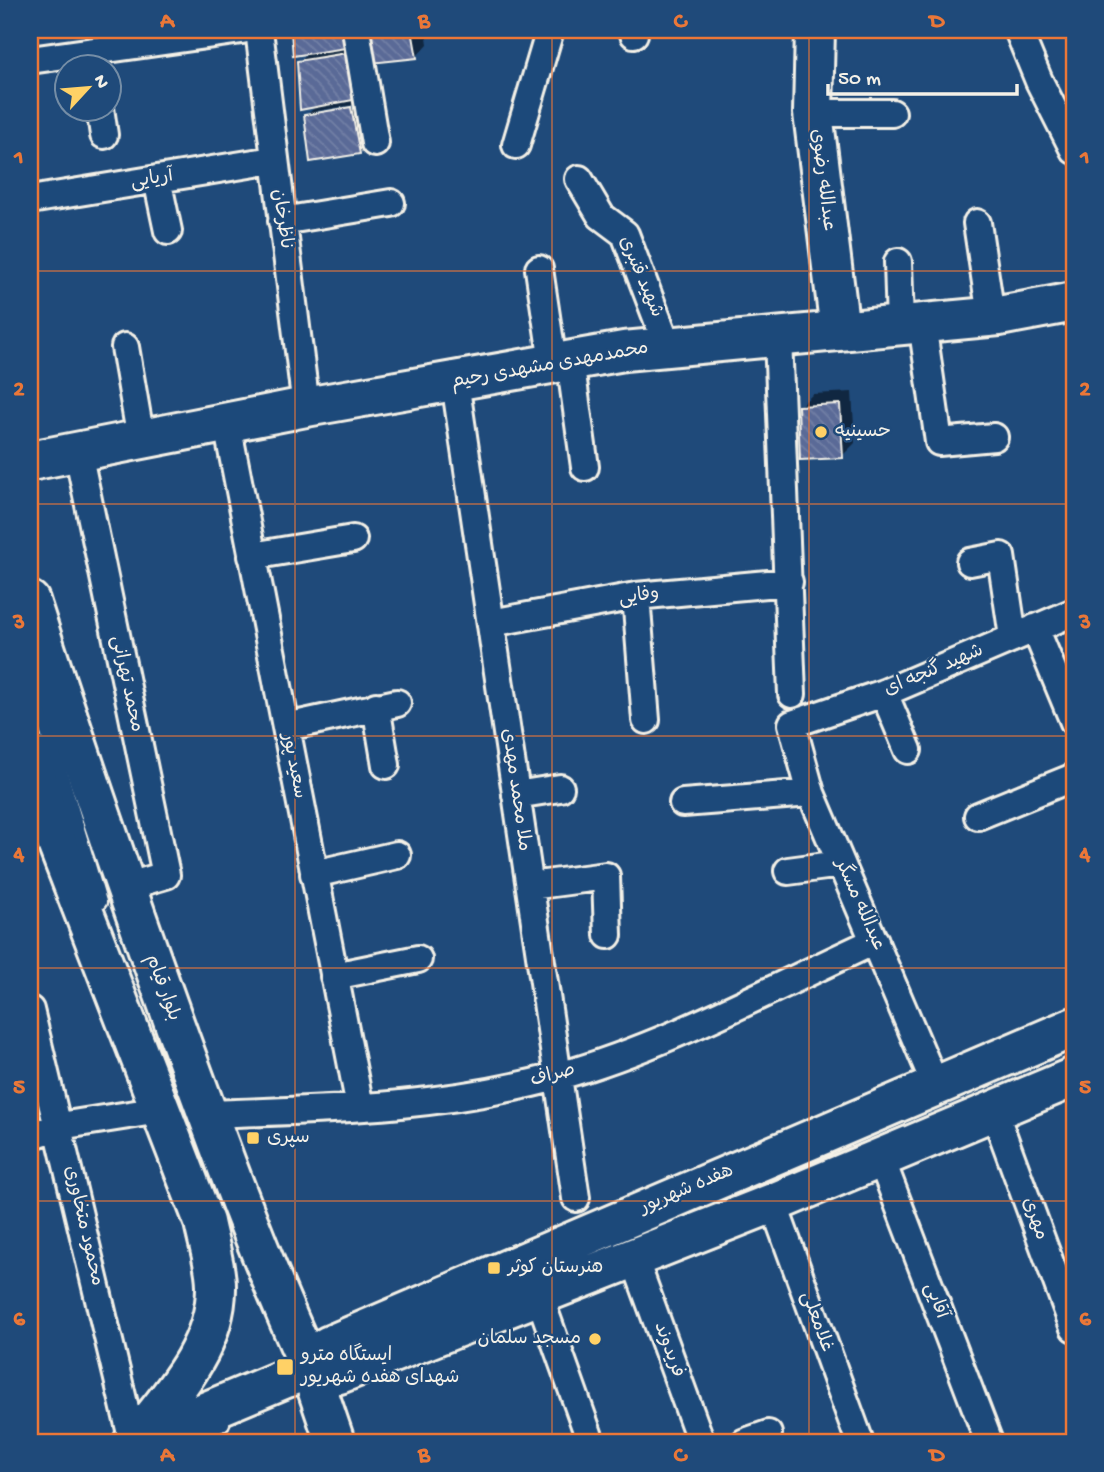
<svg xmlns="http://www.w3.org/2000/svg" width="1104" height="1472" font-family="'Gochi Hand','Playpen Sans Arabic',sans-serif">
<defs>
<pattern id="building-back-hatch" width="6" height="6" patternUnits="userSpaceOnUse" patternTransform="scale(1.75)"><rect width="6" height="6" fill="#5a6a97"/><path d="M-1 5l2 2M0 0l6 6M5-1l2 2" fill="none" stroke="#7280a6"/></pattern>
</defs>
<rect width="100%" height="100%" fill="#1f4a7a"/>
<filter id="ink" filterUnits="userSpaceOnUse"><feTurbulence type="fractalNoise" baseFrequency=".0143" numOctaves="2"/><feDisplacementMap in="SourceGraphic" scale="14" xChannelSelector="R" yChannelSelector="G"/><feConvolveMatrix kernelMatrix="1 2 1 2 8 2 1 2 1" color-interpolation-filters="sRGB"/></filter>
<g filter="url(#ink)">
<!-- shadow -->
<path fill="#0007" fill-rule="evenodd" d="M 295,30 L 357,30 L 364,86 L 352,98 L 364,96 L 371,140 L 359,152 L 306,116 L 317,105 L 299,62 L 309,52 L 293,32 ZM 360,104 L 360,108 L 317,115 L 317,111 Z
M 367,30 L 426,30 L 428,44 L 416,57 Z
M 852,392 L 855,443 L 842,456 L 800,406 L 813,394 Z"/>
<!-- building -->
<path fill="url(#building-back-hatch)" stroke="#f4f1e8" stroke-width="2" d="M 303,30 L 343,30 L 346,48 L 293,56 L 291,32 Z
M 365,30 L 412,30 L 417,58 L 371,63 Z
M 347,53 L 353,100 L 300,110 L 297,61 Z
M 351,107 L 360,154 L 310,162 L 304,115 Z
M 840,404 L 843,458 L 800,460 L 798,406 Z"/>
<g fill="none" stroke-linecap="round" stroke-linejoin="round">
<!-- service casing -->
<g stroke="#f4f1e8" stroke-width="19">
<path id="service" d="M 30,673 L 99,902
M 190,1442 L 222,1423"/>
</g>
<!-- minor casing -->
<g stroke="#f4f1e8" stroke-width="32">
<path id="minor" d="M 259,30 L 306,407
M 356,30 L 375,143
M 633,30 L 634,34
M 1018,30 L 1039,81 L 1074,150
M 30,60 L 242,30
M 100,108 L 104,135
M 813,113 L 892,113
M 516,145 L 550,30
M 157,179 L 168,231
M 579,179 L 601,216 L 625,234 L 668,347
M 30,200 L 273,160
M 282,221 L 391,203
M 977,223 L 991,316
M 898,262 L 900,325
M 539,269 L 553,363
M 922,323 L 939,442 L 994,437
M 778,337 L 792,694
M 125,347 L 141,440
M 570,360 L 585,467
M 455,382 L 576,1198
M 227,424 L 360,1107
M 78,452 L 166,875 L 125,887
M 252,556 L 353,539
M 970,562 L 1001,556 L 1013,637
M 636,596 L 646,720
M 491,623 L 636,596 L 789,582
M 1035,628 L 1074,722
M 884,693 L 908,750
M 376,706 L 386,765
M 286,727 L 397,703
M 516,795 L 560,788
M 683,803 L 811,793
M 978,816 L 1074,777
M 788,871 L 841,864
M 314,874 L 397,855
M 530,886 L 606,876 L 608,935
M 334,976 L 418,959
M 30,1010 L 133,1442
M 935,1084 L 811,793 L 792,724 L 884,693 L 1074,612
M 994,1111 L 1074,1328
M 207,1114 C 325,1110 445,1108 559,1076 C 669,1045 772,988 875,941
M 30,1136 L 60,1126 L 160,1110
M 881,1159 L 989,1442
M 773,1203 L 860,1442
M 634,1258 L 701,1442
M 539,1296 L 591,1442
M 745,1442 L 768,1434"/>
</g>
<!-- secondary casing -->
<g stroke="#f4f1e8" stroke-width="44">
<path id="secondary" d="M 815,30 L 813,113 L 840,331
M 30,461 L 306,407 L 624,351 L 999,316 L 1074,302
M 310,1368 L 335,1442"/>
</g>
<!-- primary casing -->
<g stroke="#f4f1e8" stroke-width="44">
<path id="primary" d="M 30,601 C 76,745 125,886 176,1028 C 218,1143 259,1256 310,1368
M 30,753 L 48,820 L 204,1222 C 208,1243 216,1265 216,1286 C 217,1346 171,1395 135,1440
M 310,1368 L 339,1374 L 773,1203 L 1074,1077
M 133,1442 L 310,1368 L 328,1346 L 1074,1027"/>
</g>
<!-- service -->
<use href="#service" stroke="#1f4a7a" stroke-width="14"/>
<!-- minor -->
<use href="#minor" stroke="#1f4a7a" stroke-width="26"/>
<!-- secondary -->
<use href="#secondary" stroke="#1f4a7a" stroke-width="38"/>
<!-- primary -->
<use href="#primary" stroke="#1f4a7a" stroke-width="38"/>
</g>
</g>
<!-- grid -->
<path fill="none" stroke="#ea7738" stroke-width="2" stroke-opacity="0.55" d="M 295,30 L 295,1442M 552,30 L 552,1442M 809,30 L 809,1442M 30,271 L 1074,271M 30,504 L 1074,504M 30,736 L 1074,736M 30,968 L 1074,968M 30,1201 L 1074,1201"/>
<!-- markers -->
<g fill="#ffd166" stroke="#1f4a7a" stroke-width="2.5">
<circle cx="821" cy="432" r="7"/>
<rect x="246" y="1131" width="14" height="14" rx="3.5"/>
<rect x="487" y="1261" width="14" height="14" rx="3.5"/>
<circle cx="595" cy="1339" r="7"/>
<rect x="276" y="1358" width="18" height="18" rx="3.5"/>
</g>
<g text-anchor="middle" dominant-baseline="central" stroke-width="5" stroke-linejoin="round" paint-order="stroke">
<!-- street labels -->
<g font-size="19" fill="#f4f1e8" stroke="#1f4a7a">
<text transform="translate(152 180) rotate(-9)">آریایی</text>
<text transform="translate(822 180) rotate(83)">عبدالله رضوی</text>
<text transform="translate(281 219) rotate(82)">ناظرخان</text>
<text transform="translate(640 277) rotate(67)">شهید قنبری</text>
<text transform="translate(550 366) rotate(-10)">محمدمهدی مشهدی رحیم</text>
<text transform="translate(639 597) rotate(-8)">وفایی</text>
<text transform="translate(934 671) rotate(-23)">شهید گنجه ای</text>
<text transform="translate(126 684) rotate(78)">محمد تهرانی</text>
<text transform="translate(293 766) rotate(79)">سعید پور</text>
<text transform="translate(515 790) rotate(82)">ملا محمد مهدی</text>
<text transform="translate(859 905) rotate(66)">عبدالله مسگر</text>
<text transform="translate(162 988) rotate(70)">بلوار قیام</text>
<text transform="translate(553 1076) rotate(-15)">صراف</text>
<text transform="translate(687 1190) rotate(-23)">هفده شهریور</text>
<text transform="translate(1034 1219) rotate(70)">مهری</text>
<text transform="translate(83 1226) rotate(77)">محمود متخاوری</text>
<text transform="translate(935 1301) rotate(69)">آقایی</text>
<text transform="translate(816 1322) rotate(70)">غلامعلی</text>
<text transform="translate(668 1350) rotate(70)">فریدوند</text>
</g>
<!-- poi labels -->
<g font-size="19" fill="#f4f1e8" stroke="#1f4a7a" text-anchor="start">
<text x="835" y="432">حسینیه</text>
<text x="267" y="1138">سپری</text>
<text x="508" y="1268">هنرستان کوثر</text>
<text x="581" y="1339" text-anchor="end">مسجد سلمان</text>
<text x="301" y="1356">ایستگاه مترو<tspan x="301" dy="22">شهدای هفده شهریور</tspan></text>
</g>
</g>
<!-- margin -->
<rect width="1104" height="1472" fill="none" stroke="#1f4a7a" stroke-width="77"/>
<!-- north arrow -->
<g transform="translate(88 88) rotate(64)"><circle r="33" fill="#1f4a7a" stroke="#748da6" stroke-width="2"/>
<path d="M0-5L12 26L0 18L-12 26Z" fill="#ffd166"/>
<text y="-10" font-size="19" font-weight="bold" text-anchor="middle" fill="#f4f1e8">N</text>
</g>
<!-- scale -->
<path d="M828 84v10h189v-10" fill="none" stroke="#f4f1e8" stroke-width="3.5"/>
<text x="838" y="84" font-size="21" fill="#f4f1e8" stroke="#1f4a7a" stroke-width="5" paint-order="stroke">50 m</text>
<rect x="38" y="38" width="1028" height="1396" fill="none" stroke="#ea7738" stroke-width="2.5"/>
<g font-size="23" text-anchor="middle" font-weight="bold" fill="#ea7738">
<text x="167" y="27">A</text>
<text x="424" y="27">B</text>
<text x="680" y="27">C</text>
<text x="937" y="27">D</text>
<text x="19" y="163">1</text>
<text x="1085" y="163">1</text>
<text x="19" y="395">2</text>
<text x="1085" y="395">2</text>
<text x="19" y="628">3</text>
<text x="1085" y="628">3</text>
<text x="19" y="860">4</text>
<text x="1085" y="860">4</text>
<text x="19" y="1093">5</text>
<text x="1085" y="1093">5</text>
<text x="19" y="1325">6</text>
<text x="1085" y="1325">6</text>
<text x="167" y="1461">A</text>
<text x="424" y="1461">B</text>
<text x="680" y="1461">C</text>
<text x="937" y="1461">D</text>
</g>
</svg>
